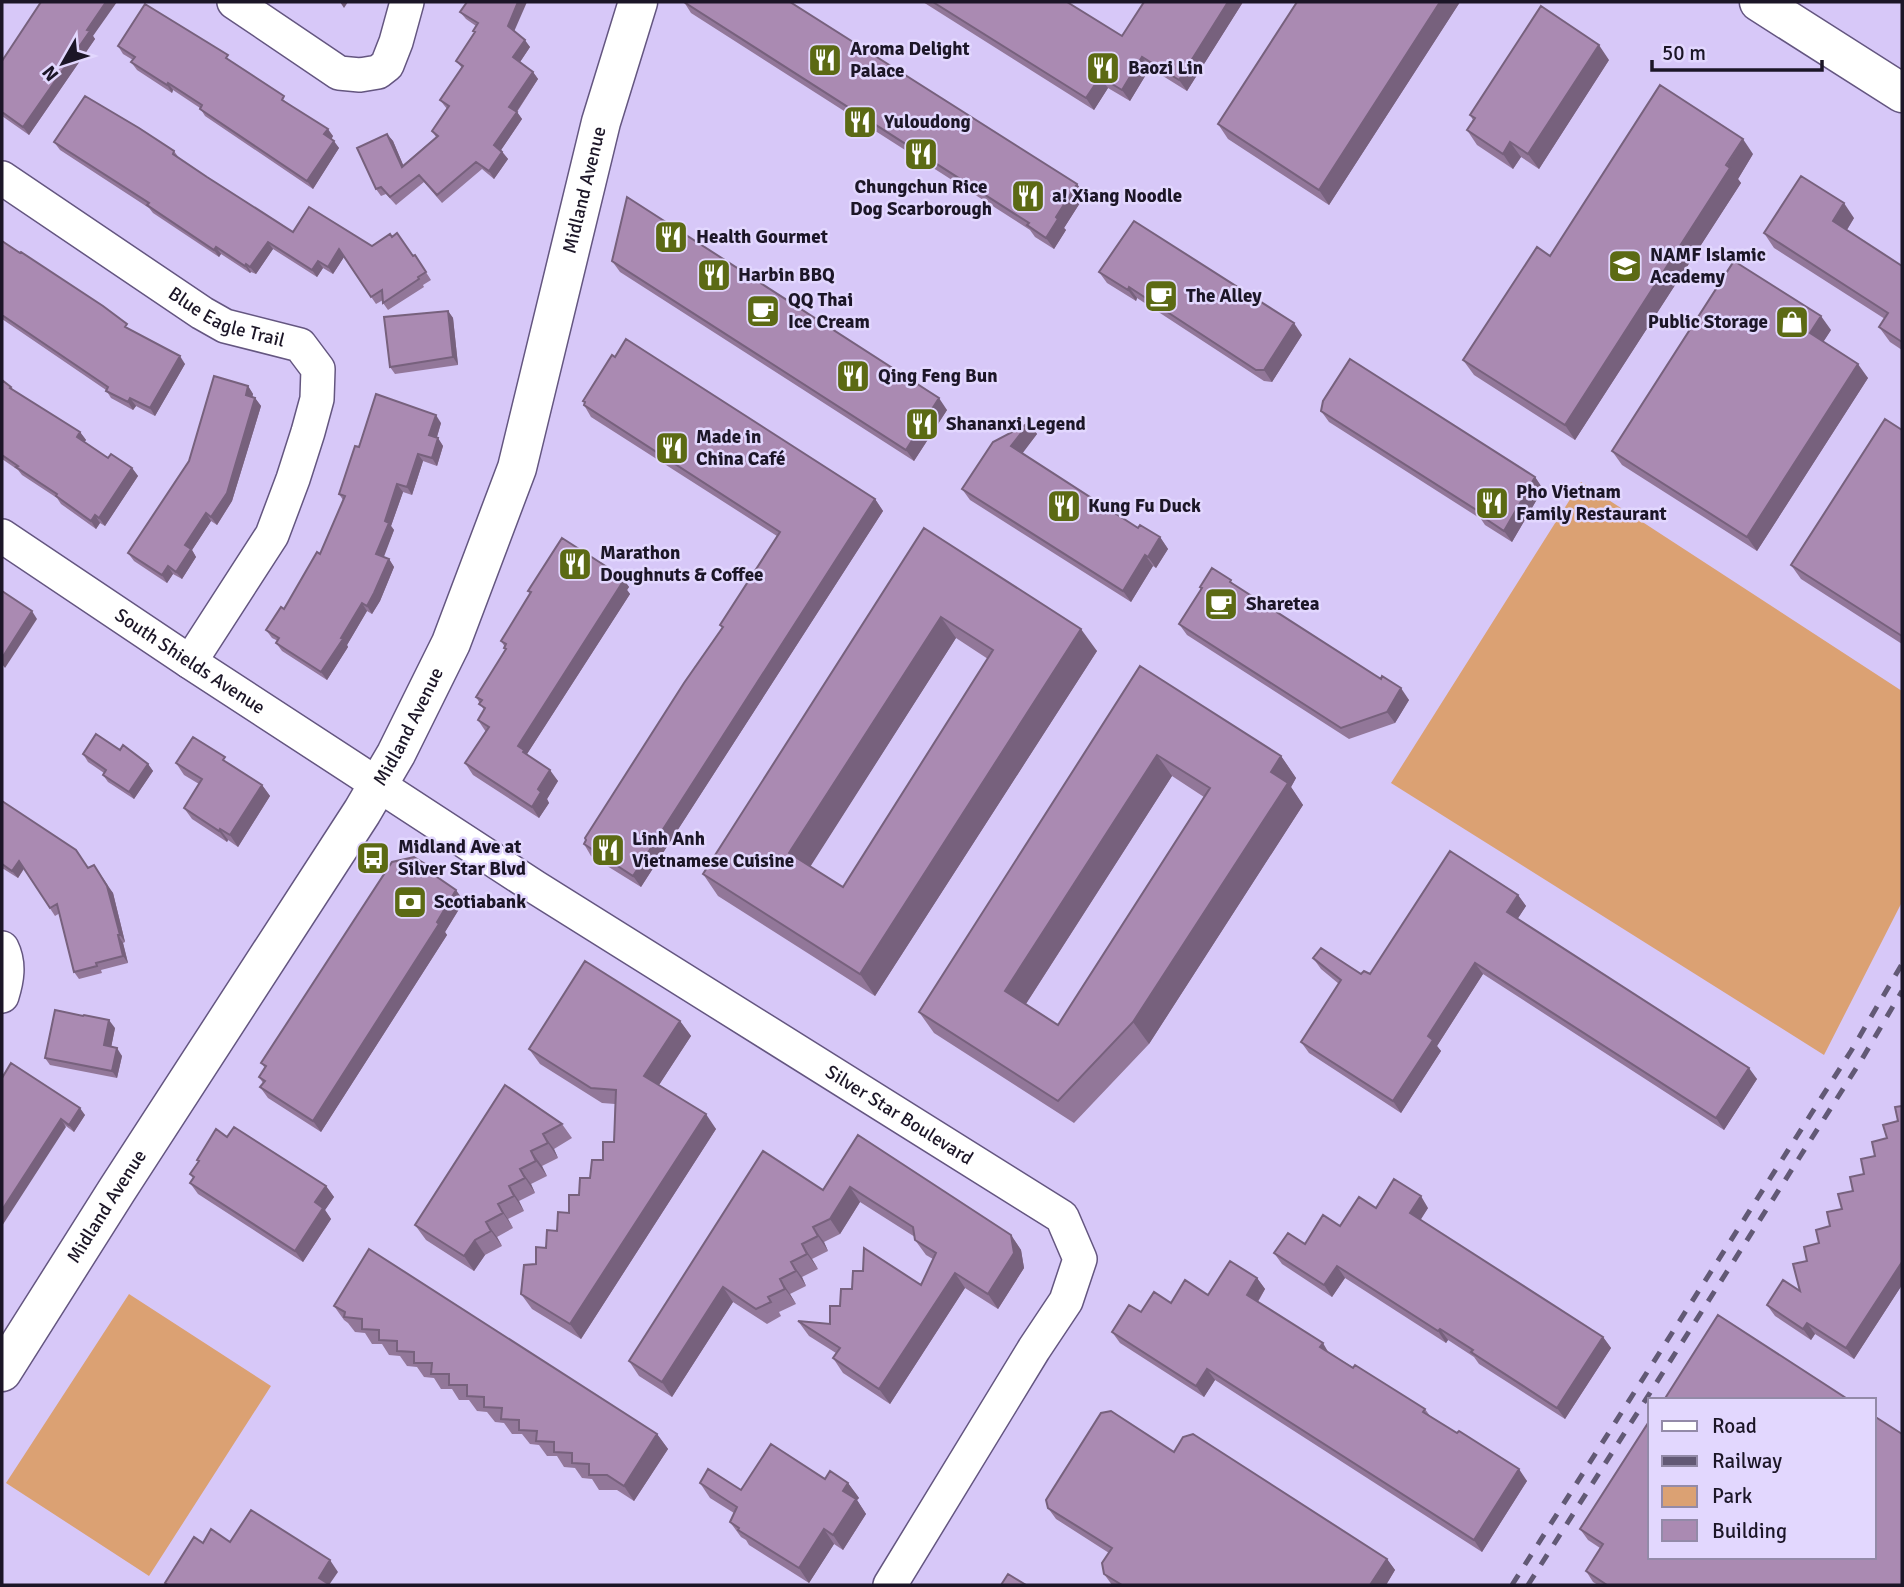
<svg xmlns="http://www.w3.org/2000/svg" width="1904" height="1587" font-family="Signika,sans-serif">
<rect width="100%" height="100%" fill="#d7c8f8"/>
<!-- green -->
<path fill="#dba173" d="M 1581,482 L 1902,691 L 1902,902 L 1824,1055 L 1391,783 Z
M 129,1294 L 271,1386 L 149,1576 L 6,1483 Z"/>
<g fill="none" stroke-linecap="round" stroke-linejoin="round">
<!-- minor casing -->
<g stroke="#645680" stroke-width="36">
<g id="minor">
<path d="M 234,2 L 339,73 L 360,75 L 378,72 L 387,65 L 396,42 L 407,2"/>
<path id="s1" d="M 2,178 L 202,313 L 225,326 L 300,345 L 318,369 L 317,399 L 308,432 L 293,479 L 272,535 L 190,662"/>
<path id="s2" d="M 2,536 L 190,662 L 535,887 L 1062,1217 L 1080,1259 L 1066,1301 L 1034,1349 L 890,1585"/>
<path d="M 2,948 C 10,964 7,980 2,996"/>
</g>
</g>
<!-- major casing -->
<g stroke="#645680" stroke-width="41">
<g id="major">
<path d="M 1759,2 L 1902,93"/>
<path id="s3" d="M 2,1372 L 117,1190 L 362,812 L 396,754 L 451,643 L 517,468 L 601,122 L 638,2"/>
</g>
</g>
<!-- minor -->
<use href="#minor" stroke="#fff" stroke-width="33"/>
<!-- major -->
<use href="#major" stroke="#fff" stroke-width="38"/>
<!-- rail -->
<path stroke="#625975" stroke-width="5" stroke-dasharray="12 12" stroke-linecap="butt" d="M 1512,1585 L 1851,1051 L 1902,964
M 1528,1585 L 1862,1059 L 1902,991"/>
</g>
<!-- wall -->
<path fill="#927799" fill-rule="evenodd" d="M 684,2 L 1077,184 L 1085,195 L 1064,228 L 1066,230 L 1054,249 L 1035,237 L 1030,230 L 691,13 Z
M 923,2 L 1067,2 L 1122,36 L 1144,2 L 1243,2 L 1187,91 L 1150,68 L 1130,101 L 1108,88 L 1094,110 Z
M 1297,2 L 1460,2 L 1329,205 L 1228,139 L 1218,124 Z
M 460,12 L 514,31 L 530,47 L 520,62 L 533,72 L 538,79 L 517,112 L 522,119 L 501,150 L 508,159 L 494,179 L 482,169 L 442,203 L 424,182 L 396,205 L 386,194 L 381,196 L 376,189 L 387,134 L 393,141 L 403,165 L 436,137 L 432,131 L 447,109 L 440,100 L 462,68 L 456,61 L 475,33 L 473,31 L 476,26 L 466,19 Z
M 93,36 L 95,39 L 29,135 L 2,116 L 2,61 Z
M 118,46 L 233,63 L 333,136 L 331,139 L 339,148 L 313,189 L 205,116 L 200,108 L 173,90 L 172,93 L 137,70 L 131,62 L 133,60 L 123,54 Z
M 1609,60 L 1539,169 L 1521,157 L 1513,169 L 1477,145 L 1467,130 L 1473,120 L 1470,115 Z
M 54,142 L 174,151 L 179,158 L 207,177 L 293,232 L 372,246 L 413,256 L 415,255 L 431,280 L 423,285 L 424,287 L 388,310 L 383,303 L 383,300 L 376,304 L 344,257 L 333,274 L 323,268 L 317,277 L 273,249 L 256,274 L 251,272 L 250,273 L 221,254 L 219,257 L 153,213 L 149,208 L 60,150 Z
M 1753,154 L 1738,179 L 1741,183 L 1575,440 L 1474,375 L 1463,360 L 1550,256 Z
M 1854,218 L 1847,230 L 1902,266 L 1902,350 L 1890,342 L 1879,327 L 1885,319 L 1774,248 L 1764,233 Z
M 2,241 L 132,331 L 185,364 L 155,416 L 136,406 L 133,410 L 111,398 L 106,390 L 2,319 Z
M 612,261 L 947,410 L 914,461 L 620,272 Z
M 1099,272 L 1302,335 L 1272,382 L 1264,381 L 1137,298 L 1136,301 L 1107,283 Z
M 448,311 L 453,318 L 458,365 L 395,374 L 390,367 Z
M 1831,330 L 1823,342 L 1868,378 L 1757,551 L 1622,465 L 1612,451 Z
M 2,380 L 11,387 L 14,391 L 80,432 L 86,440 L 84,442 L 108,458 L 132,468 L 138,476 L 105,526 L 100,523 L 96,529 L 61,504 L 57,498 L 22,475 L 18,470 L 2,459 Z
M 248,386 L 253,394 L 252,397 L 255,398 L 261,406 L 232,501 L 217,525 L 211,521 L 192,550 L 196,557 L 182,579 L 173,574 L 167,583 L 134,561 L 128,553 Z
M 583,401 L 875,499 L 883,511 L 641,887 L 591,856 L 584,844 L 586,840 L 585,838 L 722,628 L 720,625 L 777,536 L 591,417 L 584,405 L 585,403 Z
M 1321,411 L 1535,477 L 1543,489 L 1512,542 L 1485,525 L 1481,519 L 1329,422 Z
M 441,423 L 437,437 L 443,446 L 437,466 L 423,461 L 412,495 L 403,492 L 391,526 L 394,530 L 383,557 L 389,559 L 394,567 L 380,601 L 372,614 L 367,611 L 347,645 L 348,647 L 327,680 L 282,651 L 276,643 L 278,641 L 272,638 L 266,630 L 284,609 L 320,554 L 343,500 L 339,494 L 359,447 Z
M 1029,423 L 1037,434 L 1022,453 L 1138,528 L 1160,537 L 1168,549 L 1156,568 L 1153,566 L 1131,602 L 970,500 L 962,489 Z
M 1902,430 L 1902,644 L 1801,579 L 1791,565 Z
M 924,528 L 1097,651 L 875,996 L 718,896 L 703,874 ZM 956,638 L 988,659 L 843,887 L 810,866 Z
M 621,576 L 629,587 L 627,590 L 630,594 L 527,754 L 558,781 L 547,799 L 549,803 L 539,818 L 473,775 L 465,763 L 486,732 L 478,720 L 484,710 L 476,697 L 505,650 L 504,648 L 505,647 L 501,641 L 530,594 L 528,591 Z
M 1235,586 L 1409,700 L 1395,723 L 1349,739 L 1187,635 L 1179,624 L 1201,589 L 1200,587 Z
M 1140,666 L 1281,756 L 1296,778 L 1291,787 L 1303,805 L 1149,1044 L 1074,1123 L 934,1033 L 919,1012 ZM 1172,776 L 1204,797 L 1058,1025 L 1026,1004 Z
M 120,750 L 148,764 L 153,771 L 134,799 L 108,782 L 103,775 L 104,773 L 88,762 L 83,754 Z
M 176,763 L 230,764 L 262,785 L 270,796 L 238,847 L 228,840 L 227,842 L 192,819 L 184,808 L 199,784 L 184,775 Z
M 2,801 L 89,868 L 113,893 L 125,942 L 123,943 L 128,963 L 101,970 L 102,973 L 79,979 L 74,972 L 60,913 L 55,916 L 24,869 L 18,878 L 2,868 Z
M 432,873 L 464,901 L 445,932 L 447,935 L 321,1132 L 268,1098 L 260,1087 L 263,1083 L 259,1077 L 265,1068 L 261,1063 Z
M 1518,895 L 1526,906 L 1517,919 L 1757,1079 L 1724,1130 L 1483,974 L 1437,1046 L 1441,1051 L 1401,1113 L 1309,1053 L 1301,1042 L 1339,984 L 1321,969 L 1313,958 L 1361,974 L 1370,974 Z
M 680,1021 L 691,1036 L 659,1085 L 716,1129 L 581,1339 L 532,1309 L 521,1294 L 536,1264 L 614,1142 L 615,1104 L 602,1103 L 540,1064 L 529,1049 Z
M 115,1028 L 111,1047 L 122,1056 L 117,1078 L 50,1065 L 45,1058 Z
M 2,1078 L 85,1115 L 74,1132 Z
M 505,1085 L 562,1124 L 572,1138 L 554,1149 L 558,1158 L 542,1166 L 547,1176 L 531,1184 L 535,1193 L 519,1201 L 524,1211 L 508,1219 L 513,1228 L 497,1237 L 502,1246 L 485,1255 L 474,1271 L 426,1240 L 415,1225 Z
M 1902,1106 L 1902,1285 L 1854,1359 L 1815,1334 L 1811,1340 L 1775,1316 L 1767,1305 L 1800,1291 L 1807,1261 L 1898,1121 Z
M 858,1135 L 1011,1235 L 1021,1250 L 1024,1268 L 998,1309 L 965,1288 L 890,1404 L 843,1373 L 833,1358 L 836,1353 L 809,1336 L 798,1321 L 830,1324 L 852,1289 L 921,1285 L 933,1259 L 926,1255 L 915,1240 L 915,1237 L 860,1202 L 840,1234 L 824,1242 L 828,1251 L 812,1259 L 818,1269 L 802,1277 L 806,1286 L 790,1294 L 796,1304 L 779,1312 L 781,1316 L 767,1324 L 733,1302 L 672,1397 L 639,1376 L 629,1361 L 823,1190 Z
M 227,1137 L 326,1186 L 334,1197 L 325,1210 L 331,1219 L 303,1262 L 198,1194 L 190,1183 L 193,1178 L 190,1174 L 198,1162 L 197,1160 Z
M 1376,1208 L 1428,1208 L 1420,1220 L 1603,1337 L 1611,1348 L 1565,1419 L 1479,1364 L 1474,1357 L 1448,1340 L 1446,1343 L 1345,1278 L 1332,1297 L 1282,1264 L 1274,1253 L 1305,1244 Z
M 1257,1278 L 1265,1289 L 1258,1302 L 1329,1353 L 1425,1409 L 1430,1416 L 1527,1481 L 1482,1552 L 1215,1380 L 1204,1397 L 1120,1343 L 1112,1332 L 1141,1312 L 1171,1303 L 1208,1295 Z
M 334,1306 L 657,1434 L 668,1449 L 634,1501 L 617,1490 L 599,1490 L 592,1479 L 582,1478 L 575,1468 L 564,1467 L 557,1456 L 547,1456 L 539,1445 L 530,1444 L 522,1434 L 512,1434 L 504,1423 L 495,1422 L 487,1412 L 477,1411 L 469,1400 L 459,1400 L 452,1389 L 441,1389 L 434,1378 L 424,1377 L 417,1367 L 407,1366 L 400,1356 L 389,1355 L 382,1344 L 372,1344 L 365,1333 L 355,1332 L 348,1323 L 344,1320 Z
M 1174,1452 L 1387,1559 L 1395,1570 L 1386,1585 L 1112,1585 L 1104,1574 L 1109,1553 L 1056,1519 L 1048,1508 Z
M 825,1479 L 848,1483 L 859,1498 L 857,1500 L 866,1514 L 843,1550 L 834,1544 L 809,1583 L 749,1545 L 746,1540 L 741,1537 L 730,1522 L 734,1513 L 710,1498 L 700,1483 L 741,1490 Z
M 1580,1529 L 1902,1585 L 1598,1585 L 1593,1582 L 1586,1571 L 1600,1548 L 1588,1540 Z"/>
<!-- shaded-wall -->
<path fill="#77617d" d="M 106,2 L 117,2 L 93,36 L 95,39 L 29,135 L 23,127 Z
M 340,2 L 348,2 L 344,8 Z
M 518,2 L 527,2 L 513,34 L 508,26 Z
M 1228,2 L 1243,2 L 1187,91 L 1179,80 Z
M 1440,2 L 1460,2 L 1329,205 L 1319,190 Z
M 525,40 L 530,47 L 518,65 L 513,57 Z
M 1599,45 L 1609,60 L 1539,169 L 1528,154 Z
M 1142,57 L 1150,68 L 1130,101 L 1122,90 Z
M 533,72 L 538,79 L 515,114 L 509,107 Z
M 1100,77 L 1108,88 L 1094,110 L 1086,98 Z
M 168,83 L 173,90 L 172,93 L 167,85 Z
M 517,112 L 522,119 L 499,153 L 494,145 Z
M 328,129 L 333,136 L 330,142 L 324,134 Z
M 387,134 L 393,141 L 407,174 L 402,167 Z
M 1743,139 L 1753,154 L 1738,179 L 1741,183 L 1575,440 L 1565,425 Z
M 334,141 L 339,148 L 313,189 L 307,181 Z
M 1510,142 L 1521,157 L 1513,169 L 1503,154 Z
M 502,152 L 508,159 L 494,179 L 489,171 Z
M 1077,184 L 1085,195 L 1064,228 L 1066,230 L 1054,249 L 1046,238 L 1056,217 Z
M 1844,203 L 1854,218 L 1843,236 L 1833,221 Z
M 268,242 L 273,249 L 256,274 L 250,267 Z
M 216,247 L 221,254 L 219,257 L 214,250 Z
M 339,249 L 344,257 L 333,274 L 328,267 Z
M 318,261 L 323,268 L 317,277 L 312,270 Z
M 246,264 L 251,272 L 250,273 L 245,266 Z
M 1129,287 L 1137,298 L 1136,301 L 1128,290 Z
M 448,311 L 453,318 L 458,365 L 453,357 Z
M 1821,316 L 1831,330 L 1820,347 L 1810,333 Z
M 1294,323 L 1302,335 L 1272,382 L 1264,370 Z
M 180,356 L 185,364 L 155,416 L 150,408 Z
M 1858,364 L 1868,378 L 1757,551 L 1747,537 Z
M 248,386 L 253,394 L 251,403 L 246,395 Z
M 130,398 L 136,406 L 133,410 L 128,402 Z
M 255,398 L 261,406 L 232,501 L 217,525 L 211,517 Z
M 939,398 L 947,410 L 914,461 L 906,450 Z
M 436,415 L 441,423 L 435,443 L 429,435 Z
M 1029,423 L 1037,434 L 1019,458 L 1011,446 Z
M 80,432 L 86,440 L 82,445 L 77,437 Z
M 438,438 L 443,446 L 437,466 L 432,458 Z
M 418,454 L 423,461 L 412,495 L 407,487 Z
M 132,468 L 138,476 L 105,526 L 99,518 Z
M 1535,477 L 1543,489 L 1512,542 L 1504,531 Z
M 397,484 L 403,492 L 391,526 L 394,530 L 382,562 L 376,554 L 385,521 Z
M 875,499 L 883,511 L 641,887 L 633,876 Z
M 206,513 L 211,521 L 192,550 L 196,557 L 182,579 L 176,572 L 185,545 Z
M 95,515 L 100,523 L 96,529 L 91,521 Z
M 1160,537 L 1168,549 L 1156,568 L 1148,557 Z
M 1145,555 L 1153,566 L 1131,602 L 1123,591 Z
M 389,559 L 394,567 L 380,601 L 372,614 L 367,606 Z
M 168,566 L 173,574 L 167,583 L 162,575 Z
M 621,576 L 629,587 L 627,590 L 630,594 L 527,754 L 532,761 L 531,764 L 518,746 Z
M 362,603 L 367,611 L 347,645 L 348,647 L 327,680 L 321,672 Z
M 32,611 L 37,619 L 5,668 L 2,664 L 2,658 Z
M 941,617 L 956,638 L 805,875 L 789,853 Z
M 1081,629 L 1097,651 L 875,996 L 860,974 Z
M 1401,688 L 1409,700 L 1395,723 L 1387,712 Z
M 1157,755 L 1172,776 L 1020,1013 L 1005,991 Z
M 1281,756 L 1296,778 L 1291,787 L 1303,805 L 1149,1044 L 1133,1022 L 1271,772 Z
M 148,764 L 153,771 L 134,799 L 129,792 Z
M 550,770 L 558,781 L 547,799 L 549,803 L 539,818 L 532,807 L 538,789 Z
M 262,785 L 270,796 L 238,847 L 230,835 Z
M 220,829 L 228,840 L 227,842 L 219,831 Z
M 19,861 L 24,868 L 18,878 L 12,871 Z
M 94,865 L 113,893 L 125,942 L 120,935 Z
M 456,890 L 464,901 L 445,932 L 447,935 L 321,1132 L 313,1121 Z
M 1518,895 L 1526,906 L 1515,923 L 1507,912 Z
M 118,935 L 123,943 L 128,963 L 123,956 Z
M 1475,963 L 1483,974 L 1437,1046 L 1441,1051 L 1401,1113 L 1393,1101 L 1428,1036 Z
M 109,1020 L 115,1028 L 110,1053 L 104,1045 Z
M 680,1021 L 691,1036 L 655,1091 L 644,1076 Z
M 117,1048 L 122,1056 L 117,1078 L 112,1071 Z
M 1749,1068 L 1757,1079 L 1724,1130 L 1716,1118 Z
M 80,1108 L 85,1115 L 74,1132 L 69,1125 Z
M 706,1114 L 716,1129 L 581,1339 L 570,1324 Z
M 61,1119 L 66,1127 L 2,1226 L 2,1210 Z
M 543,1134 L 554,1149 L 558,1158 L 548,1143 Z
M 531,1151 L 542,1166 L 547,1176 L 536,1161 Z
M 520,1169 L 531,1184 L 535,1193 L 525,1178 Z
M 326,1186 L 334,1197 L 325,1210 L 331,1219 L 303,1262 L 295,1251 L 315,1202 Z
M 509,1186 L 519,1201 L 524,1211 L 514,1196 Z
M 850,1187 L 860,1202 L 840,1234 L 830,1219 Z
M 1421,1196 L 1428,1208 L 1418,1224 L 1410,1213 Z
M 498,1204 L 508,1219 L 513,1228 L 503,1213 Z
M 486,1222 L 497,1237 L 502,1246 L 491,1231 Z
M 813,1227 L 824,1242 L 828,1251 L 818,1236 Z
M 1011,1235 L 1021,1250 L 1024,1268 L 998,1309 L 988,1294 Z
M 475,1240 L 485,1255 L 474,1271 L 464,1256 Z
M 802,1244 L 812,1259 L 818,1269 L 807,1254 Z
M 791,1262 L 802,1277 L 806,1286 L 796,1271 Z
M 1902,1262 L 1902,1285 L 1854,1359 L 1846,1348 Z
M 1337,1266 L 1345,1278 L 1332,1297 L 1324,1285 Z
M 955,1273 L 965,1288 L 890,1404 L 879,1389 Z
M 1257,1278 L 1265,1289 L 1255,1306 L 1247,1295 Z
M 780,1279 L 790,1294 L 796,1304 L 785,1289 Z
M 723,1287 L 733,1302 L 672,1397 L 662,1382 Z
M 1807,1323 L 1815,1334 L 1811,1340 L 1803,1329 Z
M 1440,1329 L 1448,1340 L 1446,1343 L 1438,1331 Z
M 1603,1337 L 1611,1348 L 1565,1419 L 1557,1408 Z
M 1323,1343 L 1330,1355 L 1320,1347 Z
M 1207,1369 L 1215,1380 L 1204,1397 L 1196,1386 Z
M 657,1434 L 668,1449 L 634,1501 L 624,1486 Z
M 1519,1469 L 1527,1481 L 1482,1552 L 1474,1540 Z
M 848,1483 L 859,1498 L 857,1500 L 866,1514 L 843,1550 L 833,1535 L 843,1491 Z
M 824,1529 L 834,1544 L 809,1583 L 799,1568 Z
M 1387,1559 L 1395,1570 L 1386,1585 L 1370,1585 Z
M 330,1560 L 338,1572 L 329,1585 L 319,1578 Z"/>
<!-- building -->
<path fill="#aa8ab2" stroke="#77617d" stroke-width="2" fill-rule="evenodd" d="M 41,2 L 106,2 L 87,30 L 90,31 L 23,127 L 2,112 L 2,61 Z
M 467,2 L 518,2 L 508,26 L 525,40 L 513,57 L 533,72 L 509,107 L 517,112 L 494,145 L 502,152 L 489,171 L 476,162 L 437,195 L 419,175 L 390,197 L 381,187 L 376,189 L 357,148 L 387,134 L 402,167 L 438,136 L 432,131 L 449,106 L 440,100 L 463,66 L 456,61 L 475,32 L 473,31 L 478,23 L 460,12 Z
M 684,2 L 790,2 L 1077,184 L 1056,217 L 1058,219 L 1046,238 L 1027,225 L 1029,223 Z
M 933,2 L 1067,2 L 1122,36 L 1144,2 L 1228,2 L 1179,80 L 1142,57 L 1122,90 L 1100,77 L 1086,98 Z
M 1297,2 L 1440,2 L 1319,190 L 1218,124 Z
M 145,4 L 228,55 L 226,58 L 284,96 L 282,100 L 328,129 L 324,134 L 334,141 L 307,181 L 200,109 L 202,105 L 168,83 L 167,85 L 131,62 L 135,57 L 118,46 Z
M 1541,6 L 1599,45 L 1528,154 L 1510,142 L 1503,154 L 1467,130 L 1475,118 L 1470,115 Z
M 1660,85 L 1743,139 L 1726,165 L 1730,168 L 1565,425 L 1463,360 L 1537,247 L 1550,256 Z
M 85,96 L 139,128 L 174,151 L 173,154 L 207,177 L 293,232 L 309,207 L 372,246 L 390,234 L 392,237 L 397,233 L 413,256 L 415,255 L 426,272 L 418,277 L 419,279 L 383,303 L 382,290 L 371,297 L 339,249 L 328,267 L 318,261 L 312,270 L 268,242 L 250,267 L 246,264 L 245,266 L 216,247 L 214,250 L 147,205 L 149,203 L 54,142 Z
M 1801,176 L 1844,203 L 1833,221 L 1902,266 L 1902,342 L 1879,327 L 1888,313 L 1764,233 Z
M 627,197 L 939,398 L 906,450 L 612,261 Z
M 1134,221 L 1294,323 L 1264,370 L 1256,370 L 1129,287 L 1128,290 L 1099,272 Z
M 2,241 L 20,253 L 21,252 L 103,306 L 127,324 L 125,327 L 180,356 L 150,408 L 130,398 L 128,402 L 106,391 L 108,387 L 2,315 Z
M 1734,261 L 1821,316 L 1810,333 L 1858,364 L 1747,537 L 1612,451 Z
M 448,311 L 453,357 L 390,367 L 384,317 Z
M 626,339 L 875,499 L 633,876 L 584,844 L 586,840 L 585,838 L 684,683 L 723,627 L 720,625 L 780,532 L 584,405 L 585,402 L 583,401 L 612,355 L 615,357 Z
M 1350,359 L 1535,477 L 1504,531 L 1477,513 L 1478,511 L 1321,411 L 1323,401 Z
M 214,376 L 248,386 L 246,395 L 255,398 L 227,493 L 211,517 L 206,513 L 185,545 L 191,549 L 176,572 L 168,566 L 162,575 L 128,553 L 189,461 Z
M 2,380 L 11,387 L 10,388 L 80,432 L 77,437 L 108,458 L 111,454 L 132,468 L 99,518 L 95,515 L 91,521 L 56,496 L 57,494 L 16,467 L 18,466 L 2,455 Z
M 376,394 L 436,415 L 429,435 L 438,438 L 432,458 L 418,454 L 407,487 L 397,484 L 385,521 L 389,523 L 376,554 L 389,559 L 374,593 L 367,606 L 362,603 L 341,638 L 343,639 L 321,672 L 276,643 L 279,638 L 266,630 L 281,607 L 284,609 L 317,552 L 320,554 L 345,496 L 339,494 L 355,446 L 359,447 Z
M 1885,419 L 1902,430 L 1902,636 L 1791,565 Z
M 1029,423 L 1011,446 L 1138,528 L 1140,525 L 1160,537 L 1148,557 L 1145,555 L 1123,591 L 962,489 L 993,442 Z
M 924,528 L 1081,629 L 860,974 L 703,874 ZM 941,617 L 993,650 L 843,887 L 789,853 Z
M 562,538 L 621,576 L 618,580 L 622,583 L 518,746 L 524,750 L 523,752 L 550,770 L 538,789 L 541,792 L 532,807 L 465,763 L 489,727 L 478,720 L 485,708 L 479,704 L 482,700 L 476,697 L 506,649 L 504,648 L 506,644 L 501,641 L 531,592 L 528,591 Z
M 1212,568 L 1231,580 L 1230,582 L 1381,679 L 1382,676 L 1401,688 L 1387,712 L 1341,728 L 1179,624 L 1202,588 L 1200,587 Z
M 2,591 L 32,611 L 2,658 Z
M 1140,666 L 1281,756 L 1271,772 L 1288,783 L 1133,1022 L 1058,1101 L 919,1012 ZM 1157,755 L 1210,788 L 1058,1025 L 1005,991 Z
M 96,734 L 120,750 L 123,745 L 148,764 L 129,792 L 103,775 L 106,770 L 83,754 Z
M 193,737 L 225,757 L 223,760 L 262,785 L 230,835 L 220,829 L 219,831 L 184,808 L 202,779 L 176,763 Z
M 2,801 L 76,850 L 88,868 L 94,865 L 107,886 L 120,935 L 118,935 L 123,956 L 96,963 L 97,966 L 74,972 L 57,904 L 50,908 L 19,861 L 12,871 L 2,864 Z
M 1450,851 L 1518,895 L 1507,912 L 1749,1068 L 1716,1118 L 1475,963 L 1428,1036 L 1433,1040 L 1393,1101 L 1301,1042 L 1341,980 L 1313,958 L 1321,948 L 1361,974 L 1364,971 L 1370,974 Z
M 414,857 L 425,864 L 427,870 L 456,890 L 437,922 L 439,924 L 313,1121 L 260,1087 L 265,1081 L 259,1077 L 266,1066 L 261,1063 L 392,862 Z
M 585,961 L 680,1021 L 644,1076 L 706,1114 L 570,1324 L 521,1294 L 524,1265 L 536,1264 L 536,1247 L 546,1248 L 547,1230 L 557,1231 L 558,1212 L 569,1213 L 569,1195 L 579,1195 L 580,1178 L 590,1178 L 592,1160 L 603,1160 L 603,1142 L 614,1142 L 616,1090 L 591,1088 L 529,1049 Z
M 55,1010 L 83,1016 L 84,1015 L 109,1020 L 104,1045 L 117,1048 L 112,1071 L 45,1058 Z
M 11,1063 L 80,1108 L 69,1125 L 61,1119 L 2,1210 L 2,1078 Z
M 505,1085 L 562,1124 L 543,1134 L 548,1143 L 531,1151 L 536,1161 L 520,1169 L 525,1178 L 509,1186 L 514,1196 L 498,1204 L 503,1213 L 486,1222 L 491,1231 L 475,1240 L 464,1256 L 415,1225 Z
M 1902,1106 L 1902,1262 L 1846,1348 L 1807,1323 L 1803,1329 L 1767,1305 L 1783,1280 L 1800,1291 L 1793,1264 L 1807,1261 L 1804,1247 L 1819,1243 L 1816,1230 L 1830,1226 L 1827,1212 L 1842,1209 L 1838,1194 L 1853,1191 L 1850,1177 L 1864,1174 L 1861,1159 L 1875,1156 L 1872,1142 L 1887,1138 L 1883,1125 L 1898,1121 L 1895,1107 Z
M 234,1127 L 326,1186 L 315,1202 L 323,1208 L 295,1251 L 190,1183 L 194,1177 L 190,1174 L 199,1161 L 197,1160 L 216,1129 L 227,1137 Z
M 858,1135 L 1011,1235 L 1014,1253 L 988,1294 L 955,1273 L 879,1389 L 833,1358 L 840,1348 L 798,1321 L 830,1324 L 830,1306 L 840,1306 L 841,1289 L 852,1289 L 853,1271 L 863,1271 L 864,1248 L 921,1285 L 936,1253 L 915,1240 L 913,1227 L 850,1187 L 830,1219 L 813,1227 L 818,1236 L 802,1244 L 807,1254 L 791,1262 L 796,1271 L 780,1279 L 785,1289 L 768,1297 L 771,1302 L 756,1309 L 723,1287 L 662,1382 L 629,1361 L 763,1151 L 823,1190 Z
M 1394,1179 L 1421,1196 L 1410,1213 L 1603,1337 L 1557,1408 L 1471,1352 L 1473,1350 L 1440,1329 L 1438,1331 L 1337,1266 L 1324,1285 L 1274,1253 L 1288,1233 L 1305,1244 L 1323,1215 L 1340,1226 L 1359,1197 L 1376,1208 Z
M 369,1249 L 657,1434 L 624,1486 L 607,1475 L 589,1475 L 589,1464 L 572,1463 L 572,1453 L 554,1452 L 554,1442 L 536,1441 L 537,1431 L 519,1430 L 519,1420 L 501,1419 L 502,1408 L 484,1407 L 484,1397 L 467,1396 L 467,1385 L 449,1385 L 449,1374 L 431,1374 L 432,1363 L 414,1363 L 414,1352 L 397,1351 L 397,1341 L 379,1340 L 379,1330 L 362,1329 L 362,1319 L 344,1317 L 345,1312 L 334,1306 Z
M 1230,1261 L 1257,1278 L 1247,1295 L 1323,1343 L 1320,1347 L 1353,1368 L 1355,1365 L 1425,1409 L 1423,1412 L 1457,1433 L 1459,1431 L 1519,1469 L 1474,1540 L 1207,1369 L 1196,1386 L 1112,1332 L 1129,1305 L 1141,1312 L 1154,1292 L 1171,1303 L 1185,1280 L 1208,1295 Z
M 1718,1315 L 1849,1400 L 1664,1400 Z
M 1111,1411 L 1174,1452 L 1183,1437 L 1193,1434 L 1387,1559 L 1370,1585 L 1122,1585 L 1104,1574 L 1102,1563 L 1112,1548 L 1048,1508 L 1046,1500 L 1101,1413 Z
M 1874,1416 L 1902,1434 L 1902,1585 L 1607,1585 L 1586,1571 L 1603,1544 L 1580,1529 L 1650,1420 L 1650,1557 L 1874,1557 Z
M 771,1444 L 825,1479 L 830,1471 L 848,1483 L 843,1491 L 856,1499 L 833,1535 L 824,1529 L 799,1568 L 738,1530 L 739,1528 L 730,1522 L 737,1507 L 700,1483 L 708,1469 L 741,1490 Z
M 251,1510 L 330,1560 L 319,1578 L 330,1585 L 168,1585 L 165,1583 L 194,1537 L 203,1543 L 211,1529 L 230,1542 Z
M 1008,1574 L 1026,1585 L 1001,1585 Z"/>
<!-- icons -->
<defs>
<g id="restaurant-square" transform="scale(1.75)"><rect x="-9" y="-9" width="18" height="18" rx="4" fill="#5c6a14" stroke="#e2d7fe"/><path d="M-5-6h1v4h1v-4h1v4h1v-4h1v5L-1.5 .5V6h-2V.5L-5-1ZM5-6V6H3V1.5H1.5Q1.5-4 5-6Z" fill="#fff"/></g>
<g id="school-square" transform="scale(1.75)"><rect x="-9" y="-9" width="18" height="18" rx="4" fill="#5c6a14" stroke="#e2d7fe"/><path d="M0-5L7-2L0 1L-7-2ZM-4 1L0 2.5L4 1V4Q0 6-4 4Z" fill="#fff"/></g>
<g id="cafe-square" transform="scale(1.75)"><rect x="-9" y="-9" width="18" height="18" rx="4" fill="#5c6a14" stroke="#e2d7fe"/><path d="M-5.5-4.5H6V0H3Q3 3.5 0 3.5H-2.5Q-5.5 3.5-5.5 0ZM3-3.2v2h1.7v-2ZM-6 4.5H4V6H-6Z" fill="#fff"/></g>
<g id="shop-square" transform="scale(1.75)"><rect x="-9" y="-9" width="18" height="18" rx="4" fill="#5c6a14" stroke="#e2d7fe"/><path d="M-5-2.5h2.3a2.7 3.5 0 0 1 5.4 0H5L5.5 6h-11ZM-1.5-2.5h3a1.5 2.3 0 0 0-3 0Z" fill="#fff"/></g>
<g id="bus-square" transform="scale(1.75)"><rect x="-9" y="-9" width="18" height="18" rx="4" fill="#5c6a14" stroke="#e2d7fe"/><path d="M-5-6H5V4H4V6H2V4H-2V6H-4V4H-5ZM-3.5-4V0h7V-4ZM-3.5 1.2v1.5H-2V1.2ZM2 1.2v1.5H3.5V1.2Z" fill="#fff"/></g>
<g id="bank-square" transform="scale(1.75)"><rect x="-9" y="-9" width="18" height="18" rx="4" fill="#5c6a14" stroke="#e2d7fe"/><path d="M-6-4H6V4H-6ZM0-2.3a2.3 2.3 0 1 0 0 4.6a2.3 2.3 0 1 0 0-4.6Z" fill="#fff"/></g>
</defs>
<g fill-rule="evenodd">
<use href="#restaurant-square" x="825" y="60"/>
<use href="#restaurant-square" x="1103" y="68"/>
<use href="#restaurant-square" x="860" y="122"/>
<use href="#restaurant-square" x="921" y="154"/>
<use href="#restaurant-square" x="1028" y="196"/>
<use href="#restaurant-square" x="671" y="237"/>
<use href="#school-square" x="1625" y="266"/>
<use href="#restaurant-square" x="714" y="275"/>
<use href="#cafe-square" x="1161" y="296"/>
<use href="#cafe-square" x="763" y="311"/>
<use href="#shop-square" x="1792" y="322"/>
<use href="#restaurant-square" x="853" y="376"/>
<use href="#restaurant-square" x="922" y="424"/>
<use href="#restaurant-square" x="672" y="448"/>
<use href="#restaurant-square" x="1492" y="503"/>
<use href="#restaurant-square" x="1064" y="506"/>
<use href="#restaurant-square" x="575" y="564"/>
<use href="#cafe-square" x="1221" y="604"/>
<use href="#restaurant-square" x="608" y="850"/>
<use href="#bus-square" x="373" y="858"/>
<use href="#bank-square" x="410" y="902"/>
</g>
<g text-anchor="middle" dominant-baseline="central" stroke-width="5" stroke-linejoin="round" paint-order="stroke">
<!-- poi labels -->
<g font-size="19" font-weight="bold" fill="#1c1627" stroke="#e2d7fe" text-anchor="start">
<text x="850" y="49">Aroma Delight<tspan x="850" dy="22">Palace</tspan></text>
<text x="1128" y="68">Baozi Lin</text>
<text x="884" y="122">Yuloudong</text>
<text x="921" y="187" text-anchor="middle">Chungchun Rice<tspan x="921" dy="22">Dog Scarborough</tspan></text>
<text x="1052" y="196">a! Xiang Noodle</text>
<text x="696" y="237">Health Gourmet</text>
<text x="1650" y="255">NAMF Islamic<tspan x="1650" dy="22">Academy</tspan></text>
<text x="738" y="275">Harbin BBQ</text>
<text x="1186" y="296">The Alley</text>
<text x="788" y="300">QQ Thai<tspan x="788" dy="22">Ice Cream</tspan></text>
<text x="1768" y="322" text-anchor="end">Public Storage</text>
<text x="878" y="376">Qing Feng Bun</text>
<text x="946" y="424">Shananxi Legend</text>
<text x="696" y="437">Made in<tspan x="696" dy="22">China Café</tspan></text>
<text x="1516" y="492">Pho Vietnam<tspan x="1516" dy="22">Family Restaurant</tspan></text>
<text x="1088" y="506">Kung Fu Duck</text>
<text x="600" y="553">Marathon<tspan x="600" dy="22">Doughnuts &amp; Coffee</tspan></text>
<text x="1246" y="604">Sharetea</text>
<text x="632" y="839">Linh Anh<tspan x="632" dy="22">Vietnamese Cuisine</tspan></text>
<text x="398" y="847">Midland Ave at<tspan x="398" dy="22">Silver Star Blvd</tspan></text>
<text x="434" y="902">Scotiabank</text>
</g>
<!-- street labels -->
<g font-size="19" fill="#1c1627" stroke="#e2d7fe">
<text stroke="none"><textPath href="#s3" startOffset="1330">Midland Avenue</textPath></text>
<text stroke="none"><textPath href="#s1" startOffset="266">Blue Eagle Trail</textPath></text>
<text stroke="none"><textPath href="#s2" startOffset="226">South Shields Avenue</textPath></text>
<text stroke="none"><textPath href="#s3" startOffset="763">Midland Avenue</textPath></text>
<text stroke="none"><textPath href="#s2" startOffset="1068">Silver Star Boulevard</textPath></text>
<text stroke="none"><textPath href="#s3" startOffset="196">Midland Avenue</textPath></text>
</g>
</g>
<!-- border -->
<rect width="1904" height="1587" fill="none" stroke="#1c1627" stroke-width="7"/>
<!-- legend -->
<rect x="1648" y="1398" width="228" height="161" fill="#e2d7fe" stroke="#938aa8" stroke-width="2"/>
<rect x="1662" y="1421" width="35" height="10" fill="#ffffff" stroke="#938aa8" stroke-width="2"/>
<text x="1712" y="1433" font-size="21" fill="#1c1627">Road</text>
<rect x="1662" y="1456" width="35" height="10" fill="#625975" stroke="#938aa8" stroke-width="2"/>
<text x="1712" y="1468" font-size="21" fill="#1c1627">Railway</text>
<rect x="1662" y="1486" width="35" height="21" fill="#dba173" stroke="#938aa8" stroke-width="2"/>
<text x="1712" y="1503" font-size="21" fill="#1c1627">Park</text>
<rect x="1662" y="1520" width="35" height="21" fill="#aa8ab2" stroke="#938aa8" stroke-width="2"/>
<text x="1712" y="1538" font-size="21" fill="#1c1627">Building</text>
<!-- north arrow -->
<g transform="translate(63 63) rotate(231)" stroke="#e2d7fe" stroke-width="5" paint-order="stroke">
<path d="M0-5L12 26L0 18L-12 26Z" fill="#1c1627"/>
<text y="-10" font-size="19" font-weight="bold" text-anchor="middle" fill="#1c1627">N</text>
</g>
<!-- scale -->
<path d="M1652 60v10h170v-10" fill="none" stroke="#1c1627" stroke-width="3.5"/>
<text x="1662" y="60" font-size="21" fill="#1c1627" stroke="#e2d7fe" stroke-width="5" paint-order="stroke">50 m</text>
</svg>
